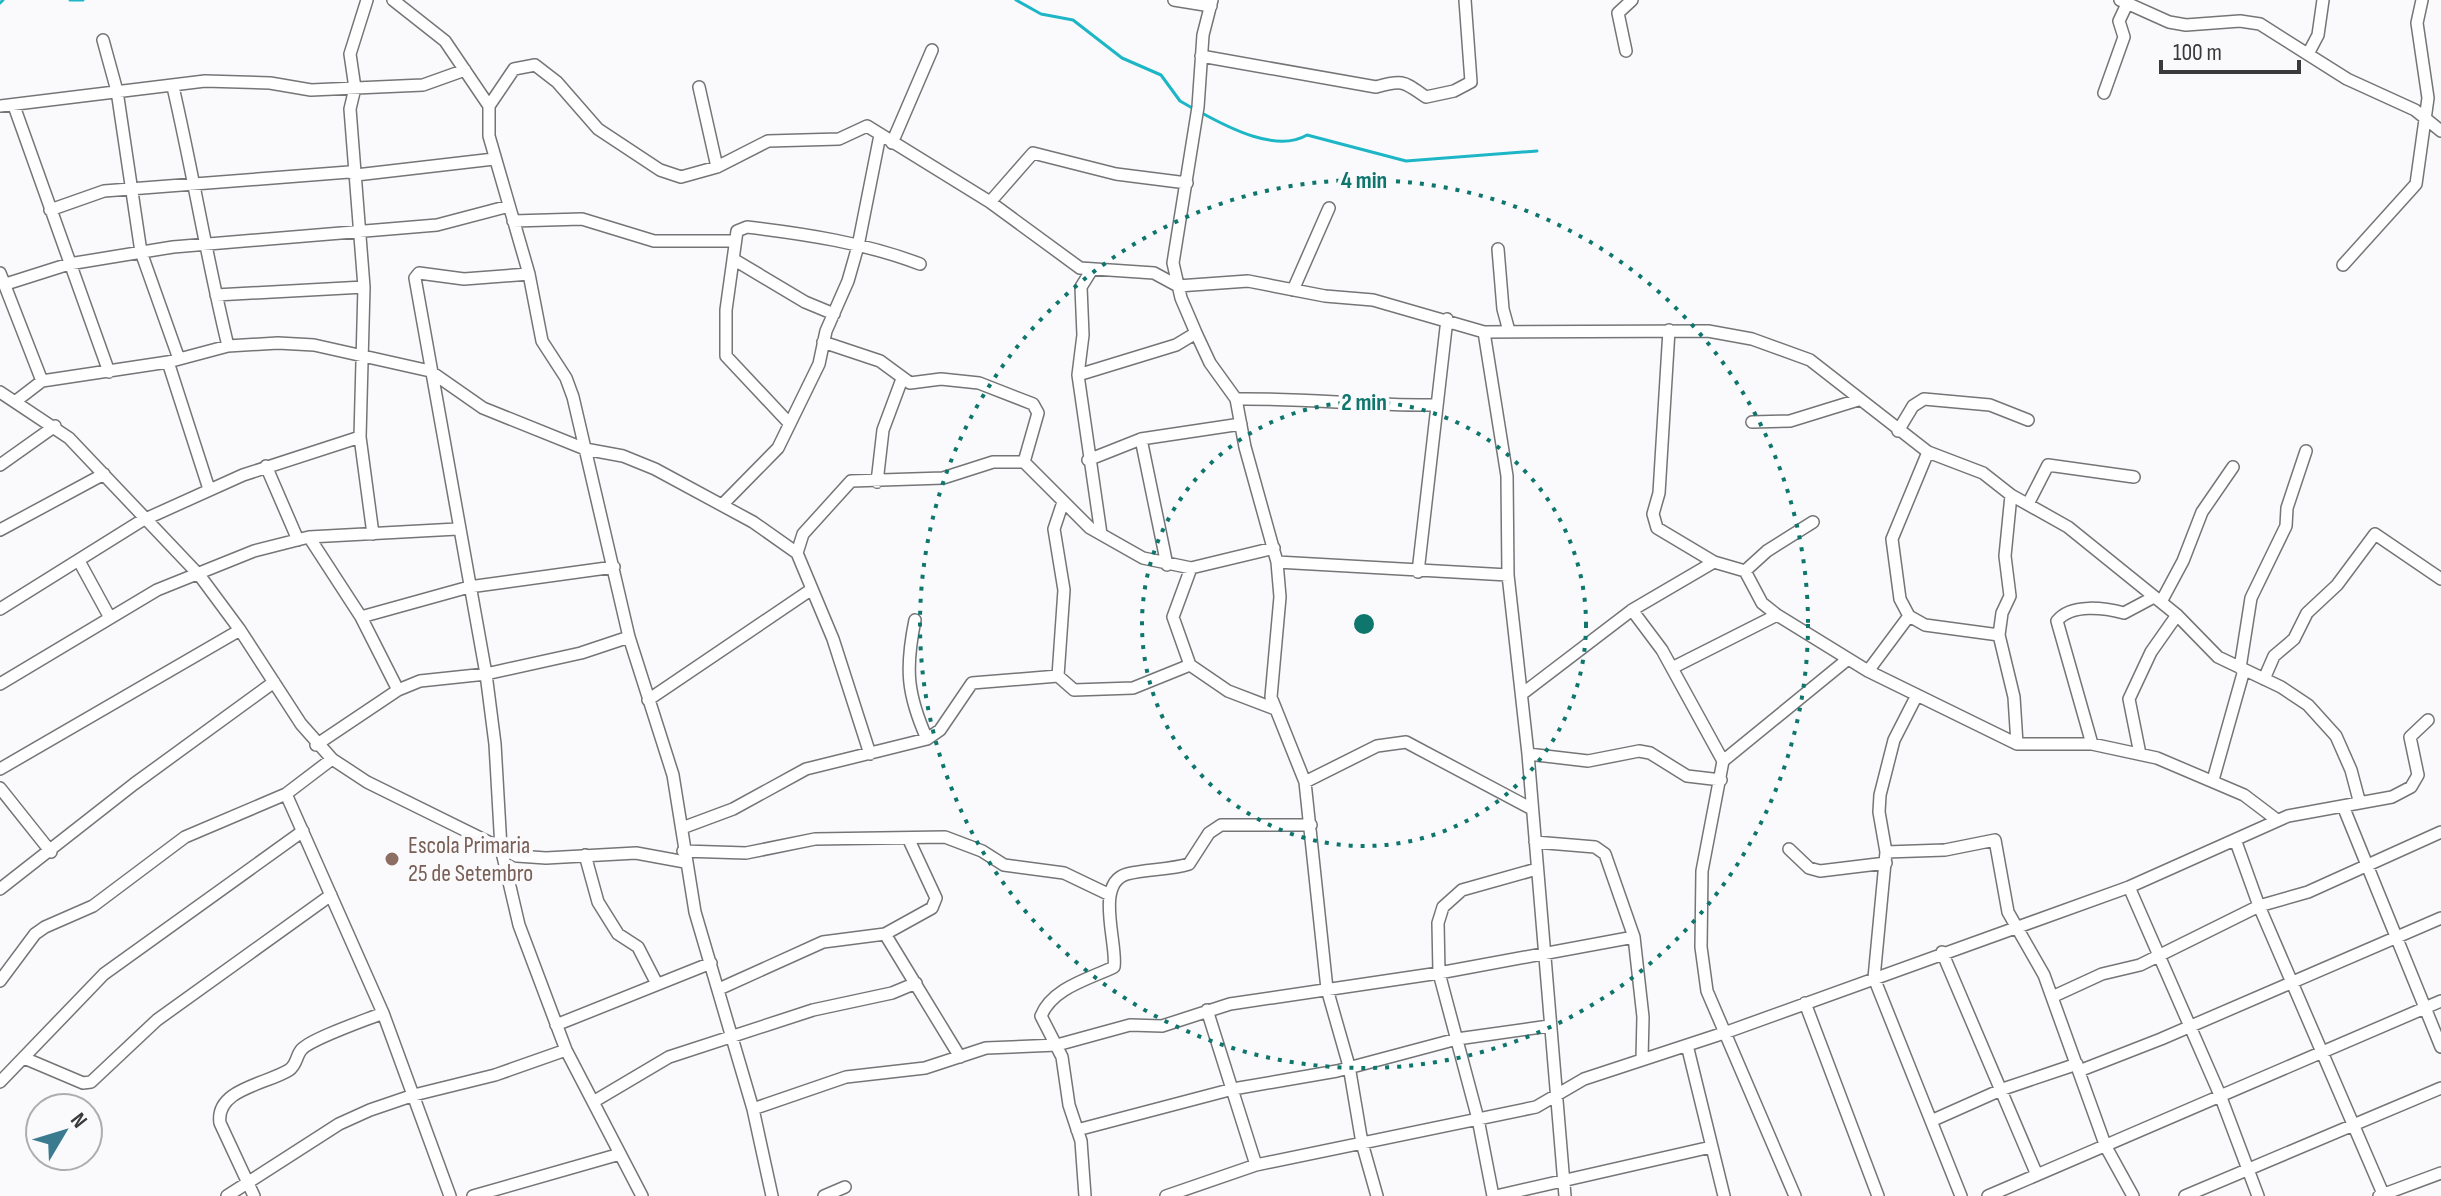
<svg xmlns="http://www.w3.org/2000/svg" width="2441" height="1196" font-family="'Sofia Sans Condensed',sans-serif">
<rect width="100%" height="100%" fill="#fafafc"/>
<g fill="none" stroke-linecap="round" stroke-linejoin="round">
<!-- stream -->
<path stroke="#1cb6c6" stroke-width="3" d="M 70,0 L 83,0
M 1016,0 L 1041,14 L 1073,20 L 1122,58 L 1161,75 L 1180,101 L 1194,109
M 0,3 L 3,0
M 1200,112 C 1229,128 1277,153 1307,135 L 1406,161 L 1537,151"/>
<!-- minor casing -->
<g stroke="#747576" stroke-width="14">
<path id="minor" d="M 367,0 L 350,54 L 355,88 L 350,109 L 364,287 L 360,437 L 373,534
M 393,0 L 445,41 L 489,106 L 489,136 L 529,274 L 542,341 L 566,378 L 573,397 L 629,637 L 673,775 L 695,912 L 753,1109 L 772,1196
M 1174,0 L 1211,6
M 1212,0 L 1203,35 L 1198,107 L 1173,263 L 1181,298 L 1196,333 L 1210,363 L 1236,399 L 1245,447 L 1277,562 L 1280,597 L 1271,697 L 1305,782 L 1327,989 L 1349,1066 L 1362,1143 L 1377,1196
M 2120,0 L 2169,22 L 2186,25 L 2240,21 L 2260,24 L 2347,79 L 2415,110 L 2441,131
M 103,40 L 117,91 L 141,252 L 179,359
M 1626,51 L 1618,13 L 1632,0
M 2308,54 L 2318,35 L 2323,0
M 1201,56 L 1376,87 C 1404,79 1404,82 1426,97 L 1454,91 L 1471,82 L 1465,0
M 173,87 C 193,173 207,260 228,346
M 699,87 L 717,167
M 2104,93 L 2124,37 L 2119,21 L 2127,4
M 0,106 L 205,81 L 270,83 L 311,90 L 423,85 L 465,70
M 14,106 L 109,372
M 489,106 L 514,69 L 535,65 L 557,82 L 598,129 L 660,170 L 681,177 L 717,167 L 768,141 L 839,139 L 867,126 L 990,202 L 1080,268 L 1154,273 L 1178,286 L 1248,281 L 1325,296 L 1373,300 L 1484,332 L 1708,331 L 1752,339 L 1810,360 L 1928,452 L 1983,473 L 2011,495 L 2068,527 L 2177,615 L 2218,657 L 2281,687 L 2308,705 L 2336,736 L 2351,770 L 2359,800
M 892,143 L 932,50
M 990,202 L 1033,153 L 1116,174 L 1187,183
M 50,210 L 104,191 L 349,172 L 356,175 L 494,159
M 513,221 L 582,219 L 654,241 L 734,241
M 1498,249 L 1503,309 L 1509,331
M 733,259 L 805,302 L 834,314
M 2343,265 L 2416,184 L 2428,98 L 2417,23 L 2422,0
M 1091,271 L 1081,287 L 1083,335 L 1078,375 L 1101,534
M 0,273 L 42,381
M 529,274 L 464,279 L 419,273 L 415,278 L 486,674 L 495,744 L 501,848 L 519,925 L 566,1050 L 642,1196
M 6,284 L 69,264 L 173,247 L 437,225 L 509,206
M 1293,290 L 1329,208
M 216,295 L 364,287
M 1669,330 L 1659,493 L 1653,514 L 1657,528 L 1714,562 L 1745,571 L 1762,603 L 1777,615 L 1868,671 L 2017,744 L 2092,744 L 2157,758 L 2244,795 L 2277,820
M 1484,332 L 1507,476 L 1508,575 L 1528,754 L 1565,1196
M 823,342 L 880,361 L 910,383 L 941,379 L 979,383 L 1033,404 L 1038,413 L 1024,462
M 168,362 L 209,489
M 1078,375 L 1176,345 L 1196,333
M 0,392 L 69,438 L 200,576 L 240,630 L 301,724 L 332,759 L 367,782 L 517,856 L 546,858 L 636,853 L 685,862
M 1236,399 C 1303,398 1370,406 1437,405
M 16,401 L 42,381 L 168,362 L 228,346 L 278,343 L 314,345 L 430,371 L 483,408 L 585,449 L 623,456 L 655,469 L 753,522 L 797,553
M 788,422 L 726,356 L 726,310 L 737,231 L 747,227 C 806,234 865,243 920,264
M 1752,422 L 1790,421 L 1858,400
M 1898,431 L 1913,406 L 1924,399 L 1990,405 L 2028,420
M 1141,439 L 1167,565
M 1928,452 L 1892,539 L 1900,599 L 1909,616 L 1925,625 L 1999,635
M 1088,460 L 1141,439 L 1241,424
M 0,465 L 55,426
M 266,466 L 298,540
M 877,482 L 883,430 L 902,379
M 2011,495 L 2005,556 L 2010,596 L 2002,613 L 1999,635 L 2014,697 L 2017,744
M 2028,504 L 2048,465 L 2134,477
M 722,505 L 778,448 L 819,364 L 826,331 L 848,281 L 858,246 L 880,135
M 0,530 L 104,474
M 309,537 L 361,617 L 398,690
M 79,561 L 109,616
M 1277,562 L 1508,575
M 1191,568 L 1173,617 L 1190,665 L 1228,691 L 1275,709
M 1745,571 L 1767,551 L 1813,522
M 1418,572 L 1447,319
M 2161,602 L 2183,561 L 2202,512 L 2233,467
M 0,609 L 141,521 L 243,475 L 360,437
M 1632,610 L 1662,650 L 1723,761 L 1702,871 L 1701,947 L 1707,991 L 1795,1196
M 361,617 L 469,587 L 614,567
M 915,620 C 905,669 907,694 927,739
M 1672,668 L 1777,615
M 2240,668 L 2251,598 L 2286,526 L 2287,508 L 2306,451
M 1868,671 L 1909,616
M 1058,676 L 1064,590 L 1054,529 L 1063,502
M 2264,679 L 2274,656 L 2294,639 L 2307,613 L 2337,585 L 2375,534 L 2441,579
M 0,684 L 157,590 L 254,551 L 309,537 L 457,529
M 1522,694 L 1632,610 L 1714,562
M 1917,695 L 1894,740 L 1880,795 L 1879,812 L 1886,852 L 1874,978 L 1961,1196
M 648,700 L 812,589
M 2092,744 L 2057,621 C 2071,603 2105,608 2124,613 L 2154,597
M 316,745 L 398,690 L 420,681 L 486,674 L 581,653 L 629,637
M 870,754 L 833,639 L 797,553 L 803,534 L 851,481 L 943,478 L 993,462 L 1024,462 L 1090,528 L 1143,558 L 1191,568 L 1274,548
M 1528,754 L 1588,761 L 1639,751 L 1650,753 L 1687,776 L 1721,780
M 2140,754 L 2129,699 L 2151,652 L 2177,615
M 1723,761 L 1848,659
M 0,769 L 240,630
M 2213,780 L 2244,670
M 1305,782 L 1377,746 L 1406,742 L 1532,809
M 0,788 L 51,852
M 286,794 L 383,1013 L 450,1196
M 2343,806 L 2441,1047
M 682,828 L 733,809 L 806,769 L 927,739 L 940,730 L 972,683 L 1058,676 L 1074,690 L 1133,688 L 1190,665
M 1535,842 L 1595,847 L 1605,854 L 1634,937 L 1643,1017 L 1642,1059
M 2236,842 L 2259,906 L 2384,1196
M 1789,849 L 1809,868 L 1820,871 L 1886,863
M 683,851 L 746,853 L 815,839 L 945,837 L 982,851 L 1004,865 L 1064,873 L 1110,895
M 1886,852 L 1945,850 L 1995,840 L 2008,912 L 2044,975 L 2106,1147 L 2133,1196
M 585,855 L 598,902 L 618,934 L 638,947 L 657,984
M 2129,887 L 2220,1095 L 2258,1196
M 0,889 L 134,784 L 274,682
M 885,934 L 960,1057
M 1942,952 L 2037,1175
M 0,981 L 35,934 L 45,927 L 93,906 L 185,837 L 286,794 L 332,759
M 719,989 L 823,942 L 885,934 L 932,908 L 936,898 L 909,840
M 2052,997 L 2102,974 L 2140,965 L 2259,906 L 2308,892 L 2441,832
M 1805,1003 L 1878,1196
M 1207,1010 L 1256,1165
M 556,1025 L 711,963
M 1687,1045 L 1724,1196
M 24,1058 L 83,1083 L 91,1082 L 157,1020 L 331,895
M 2079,1071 L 2161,1039 L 2441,918
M 0,1082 L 104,974 L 303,831
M 593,1102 L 669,1057 L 813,1010 L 892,993 L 916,983
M 753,1109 L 846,1077 L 925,1068 L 986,1048 L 1057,1045 L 1130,1025 L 1162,1026 L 1230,1004 L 1439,973 L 1634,937
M 1931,1121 L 2003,1089 L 2077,1064
M 1077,1130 L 1233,1089 L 1337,1071 L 1457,1039 L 1549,1026
M 227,1196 L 339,1124 L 370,1110 L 414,1095 L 495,1075 L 566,1050
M 254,1196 L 220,1123 C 215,1089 267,1084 289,1070 C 297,1065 296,1055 302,1049 C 313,1038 366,1020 383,1013
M 473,1196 L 620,1154
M 824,1196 L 845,1187
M 1085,1196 L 1081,1141 L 1069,1105 L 1062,1057 L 1041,1016 C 1052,988 1089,979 1114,967 C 1118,945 1094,883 1127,874 C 1147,869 1169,870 1189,864 L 1209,833 L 1221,825 L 1311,825
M 1166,1196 L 1256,1165 L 1536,1107 L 1584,1079 L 1727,1032 L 2129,887 L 2288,816 L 2392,797 L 2411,787 L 2418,775 L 2410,737 L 2428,720
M 1493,1196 L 1478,1119 L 1439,973 L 1438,923 L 1443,907 L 1462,890 L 1537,869
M 1496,1196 L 1711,1147
M 1988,1196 L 2441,1001
M 2185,1196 L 2441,1088
M 2379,1196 L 2441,1173"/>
</g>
<!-- minor -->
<use href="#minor" stroke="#fff" stroke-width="11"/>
</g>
<!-- distance rings -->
<g fill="none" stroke="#0f766e" stroke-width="4" stroke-dasharray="4 8">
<circle cx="1364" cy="624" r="222"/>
<circle cx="1364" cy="624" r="444"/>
</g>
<!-- markers -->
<circle fill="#8d6e63" stroke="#fafafc" stroke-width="3" cx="392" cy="859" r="8"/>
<g text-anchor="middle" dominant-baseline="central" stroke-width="8" stroke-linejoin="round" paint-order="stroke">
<!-- education labels -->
<g font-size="24" fill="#785e54" stroke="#fafafc" text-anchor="start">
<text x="408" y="845">Escola Primaria<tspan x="408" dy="28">25 de Setembro</tspan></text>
</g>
</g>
<circle cx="1364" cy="624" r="12" fill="#0f766e" stroke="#fafafc" stroke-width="4"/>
<g font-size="24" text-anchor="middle" font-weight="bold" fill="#0f766e" stroke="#fafafc" stroke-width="8" stroke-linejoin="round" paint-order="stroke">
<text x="1364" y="188">4 min</text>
<text x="1364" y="410">2 min</text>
</g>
<!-- north arrow -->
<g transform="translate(64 1132) rotate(52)"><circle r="38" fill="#fafafc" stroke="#adadaf" stroke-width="2"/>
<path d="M0-6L14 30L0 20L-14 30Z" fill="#3b7b8f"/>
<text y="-12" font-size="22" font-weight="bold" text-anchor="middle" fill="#3a3a3b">N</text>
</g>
<!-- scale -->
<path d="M2161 60v12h138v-12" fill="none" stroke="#3a3a3b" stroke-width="4"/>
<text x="2173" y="60" font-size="24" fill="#3a3a3b" stroke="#fafafc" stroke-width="6" paint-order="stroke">100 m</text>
</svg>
